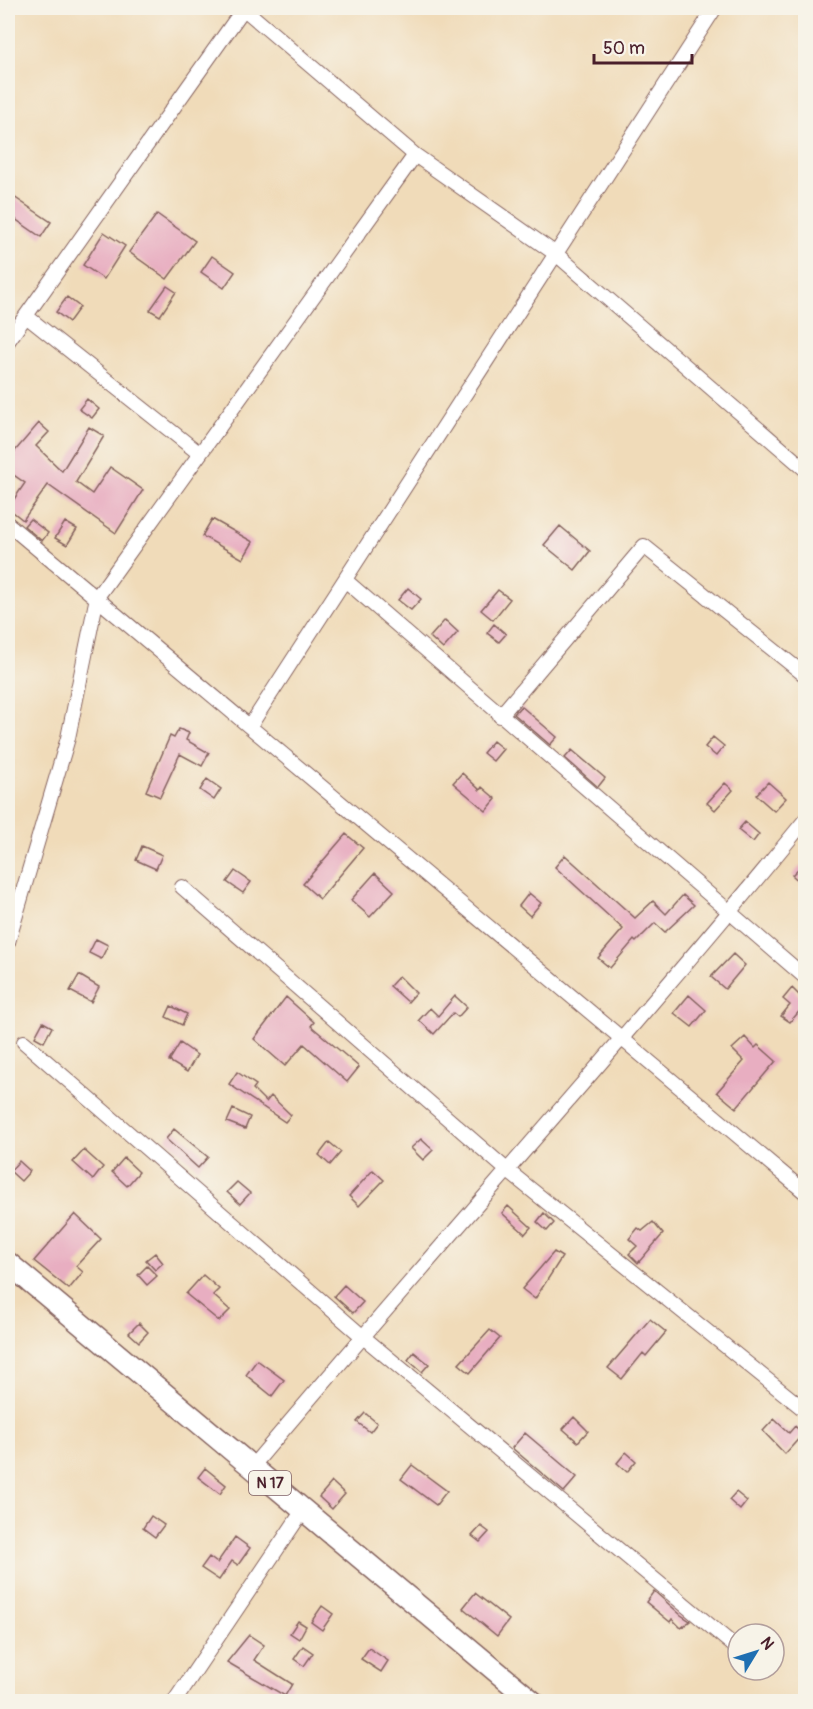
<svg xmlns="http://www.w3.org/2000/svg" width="813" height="1709" font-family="Pangolin,sans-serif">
<rect width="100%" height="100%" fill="#f7f3e8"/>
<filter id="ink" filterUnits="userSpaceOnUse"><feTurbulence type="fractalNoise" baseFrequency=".0167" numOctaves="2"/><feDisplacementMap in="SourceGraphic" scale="12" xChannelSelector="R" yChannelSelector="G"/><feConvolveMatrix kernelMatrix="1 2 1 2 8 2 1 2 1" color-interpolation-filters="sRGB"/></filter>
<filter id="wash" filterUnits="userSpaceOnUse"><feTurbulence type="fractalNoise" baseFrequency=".008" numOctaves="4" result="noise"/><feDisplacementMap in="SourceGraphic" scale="24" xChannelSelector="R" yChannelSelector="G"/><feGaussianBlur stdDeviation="1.35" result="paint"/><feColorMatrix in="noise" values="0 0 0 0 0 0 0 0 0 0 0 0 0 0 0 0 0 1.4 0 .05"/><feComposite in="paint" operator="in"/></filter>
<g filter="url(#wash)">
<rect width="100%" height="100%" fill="#f0dbb9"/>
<g id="blocks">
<!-- building -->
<path fill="#e8aec1" d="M 8,193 L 51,222 L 41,237 L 8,214 Z
M 157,214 L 195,241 L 167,279 L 129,252 Z
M 104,232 L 125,246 L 104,279 L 83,265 Z
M 212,256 L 235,272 L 224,288 L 201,272 Z
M 167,286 L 176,292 L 160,316 L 150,310 Z
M 67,297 L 80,307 L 69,322 L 56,312 Z
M 87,399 L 99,409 L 92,418 L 79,409 Z
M 39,423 L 49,432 L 36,446 L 62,471 L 89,427 L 104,436 L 76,482 L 92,494 L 110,467 L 143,490 L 116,533 L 48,485 L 23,520 L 8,508 L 25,483 L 8,471 L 8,445 L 15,451 Z
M 30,519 L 48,533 L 42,541 L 24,526 Z
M 212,519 L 253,542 L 243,559 L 202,536 Z
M 65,522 L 77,529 L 67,545 L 55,538 Z
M 560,526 L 590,551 L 575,570 L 544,545 Z
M 408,588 L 421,599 L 411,610 L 398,600 Z
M 498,590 L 510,599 L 493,620 L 481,610 Z
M 445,620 L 458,632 L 443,649 L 430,637 Z
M 494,624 L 506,634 L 499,642 L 487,633 Z
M 521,706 L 557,737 L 550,745 L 514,714 Z
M 179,729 L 189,733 L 186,740 L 209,753 L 202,766 L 180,754 L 160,797 L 146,791 L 170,736 L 174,738 Z
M 713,737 L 724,746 L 716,756 L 705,747 Z
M 493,741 L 503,749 L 493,761 L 483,753 Z
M 572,750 L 605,778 L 598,787 L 565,758 Z
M 462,773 L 480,790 L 482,787 L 496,799 L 486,811 L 453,783 Z
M 207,779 L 221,789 L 214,800 L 200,790 Z
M 768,782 L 786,798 L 774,811 L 756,795 Z
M 725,783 L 733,790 L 715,810 L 707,803 Z
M 745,822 L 759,834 L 753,842 L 738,830 Z
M 346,834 L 363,848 L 320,899 L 303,884 Z
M 142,846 L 162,855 L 156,869 L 136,860 Z
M 565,855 L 635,918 L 653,901 L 666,914 L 683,895 L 694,905 L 665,932 L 655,923 L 636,942 L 634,940 L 610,968 L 598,958 L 623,929 L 555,867 Z
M 806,861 L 806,888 L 792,875 Z
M 235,871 L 251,882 L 243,893 L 227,882 Z
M 375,873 L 394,891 L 370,917 L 351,900 Z
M 529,893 L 541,903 L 530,916 L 519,906 Z
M 96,939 L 108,945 L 101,959 L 89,953 Z
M 733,954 L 745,965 L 725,989 L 711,977 Z
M 79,975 L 99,987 L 91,1002 L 70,991 Z
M 399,976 L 416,993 L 408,1002 L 390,986 Z
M 792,988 L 804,1000 L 801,1004 L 804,1006 L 790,1022 L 781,1016 L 790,1005 L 783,999 Z
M 689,995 L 706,1010 L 692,1027 L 674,1013 Z
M 455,996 L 467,1007 L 458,1017 L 453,1013 L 434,1034 L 419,1020 L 430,1008 L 438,1016 Z
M 286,997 L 314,1022 L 311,1026 L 359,1067 L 347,1082 L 304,1044 L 285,1066 L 254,1039 Z
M 171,1006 L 187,1014 L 182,1025 L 166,1017 Z
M 43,1022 L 52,1027 L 44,1042 L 35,1037 Z
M 745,1037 L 755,1048 L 758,1045 L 776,1061 L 736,1108 L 717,1092 L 744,1061 L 732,1049 Z
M 180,1043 L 197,1055 L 187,1072 L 169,1061 Z
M 237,1072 L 256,1085 L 253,1089 L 266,1102 L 271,1096 L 291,1115 L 285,1122 L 229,1084 Z
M 233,1109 L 250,1117 L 245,1129 L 227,1122 Z
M 174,1129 L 208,1157 L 198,1168 L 166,1139 Z
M 421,1139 L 433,1150 L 423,1160 L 411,1148 Z
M 329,1142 L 341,1152 L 330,1165 L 319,1155 Z
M 84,1150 L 103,1167 L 93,1180 L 73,1162 Z
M 124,1158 L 139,1172 L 127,1186 L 112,1172 Z
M 19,1161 L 30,1171 L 21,1181 L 10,1171 Z
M 373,1170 L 384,1180 L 359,1206 L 349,1196 Z
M 237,1182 L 250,1193 L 240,1204 L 227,1192 Z
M 508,1206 L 531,1227 L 525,1234 L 502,1213 Z
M 544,1213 L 554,1223 L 547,1231 L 537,1222 Z
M 75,1214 L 101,1239 L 76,1266 L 83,1272 L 69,1289 L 34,1261 Z
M 653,1222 L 663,1234 L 638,1263 L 629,1254 L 637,1246 L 629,1239 L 638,1228 L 642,1231 Z
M 554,1252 L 562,1257 L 535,1299 L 522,1289 Z
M 155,1253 L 163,1263 L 155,1270 L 146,1260 Z
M 147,1266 L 157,1276 L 147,1285 L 138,1275 Z
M 203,1275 L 219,1289 L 213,1295 L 230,1310 L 219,1321 L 186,1294 Z
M 344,1285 L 363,1302 L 353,1313 L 334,1296 Z
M 650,1319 L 666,1332 L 646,1356 L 643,1353 L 622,1379 L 608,1368 Z
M 139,1323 L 148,1332 L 139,1342 L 129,1333 Z
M 490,1330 L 500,1338 L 470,1373 L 459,1364 Z
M 414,1352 L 429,1364 L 422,1372 L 408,1360 Z
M 257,1360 L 284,1380 L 272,1396 L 246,1375 Z
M 365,1413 L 377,1423 L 370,1432 L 357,1422 Z
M 574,1417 L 588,1431 L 578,1442 L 563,1429 Z
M 774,1419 L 789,1433 L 795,1426 L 803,1434 L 785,1454 L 763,1431 Z
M 525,1433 L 577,1477 L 564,1492 L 512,1448 Z
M 626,1452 L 636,1461 L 627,1472 L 617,1463 Z
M 412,1465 L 447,1491 L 436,1505 L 401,1479 Z
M 205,1468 L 226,1485 L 220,1494 L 198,1477 Z
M 332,1482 L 345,1494 L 332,1509 L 319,1497 Z
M 736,1492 L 747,1501 L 740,1510 L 729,1500 Z
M 151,1516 L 164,1525 L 155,1537 L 143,1528 Z
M 481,1526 L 489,1532 L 480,1542 L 472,1536 Z
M 235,1537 L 250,1548 L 238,1565 L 232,1561 L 219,1580 L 201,1568 L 209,1557 L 217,1563 Z
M 654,1591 L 681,1615 L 690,1621 L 681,1628 L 672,1619 L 670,1622 L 646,1602 Z
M 475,1593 L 509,1620 L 497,1636 L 463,1608 Z
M 322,1606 L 333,1614 L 322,1630 L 311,1622 Z
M 298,1621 L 306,1626 L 299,1639 L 290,1633 Z
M 249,1635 L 264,1645 L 254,1660 L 292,1684 L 285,1696 L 227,1662 Z
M 303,1646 L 313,1653 L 304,1666 L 294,1659 Z
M 369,1648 L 388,1661 L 381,1672 L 361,1659 Z"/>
</g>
</g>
<g filter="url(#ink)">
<use href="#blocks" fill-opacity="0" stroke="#84615d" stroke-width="1.5"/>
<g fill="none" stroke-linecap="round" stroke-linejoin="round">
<!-- minor casing -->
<g stroke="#84615d" stroke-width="16">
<path id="minor" d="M 243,8 L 415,155 L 556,254 L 806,470
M 26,316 L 200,454
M 8,341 L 244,8
M 8,524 L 806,1193
M 345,580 L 806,978
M 500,716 L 644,546 L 806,676
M 250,726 L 715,8
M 182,887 L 508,1171 L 806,1411
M 8,942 L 68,738 L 97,597 L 415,155
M 24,1042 L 362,1336 L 738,1649
M 251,1468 C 434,1250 626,1040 806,819
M 174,1702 L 304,1509"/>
</g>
<!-- primary casing -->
<g stroke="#84615d" stroke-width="24">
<path id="primary" d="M 8,1263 L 533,1702"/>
</g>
<!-- minor -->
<use href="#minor" stroke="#fff" stroke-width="14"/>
<!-- primary -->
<use href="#primary" stroke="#fff" stroke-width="21"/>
</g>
</g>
<g text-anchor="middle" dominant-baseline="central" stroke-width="4.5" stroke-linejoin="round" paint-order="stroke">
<!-- shield labels -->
<rect fill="#f7f3e8" stroke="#7e5f64" stroke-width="1.5" x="249" y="1471" width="42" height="24" rx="4.5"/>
<g font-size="15" font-weight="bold" fill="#4a1f2b">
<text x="270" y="1483">N 17</text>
</g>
</g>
<!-- margin -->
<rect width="813" height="1709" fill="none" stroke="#f7f3e8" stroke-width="30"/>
<!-- north arrow -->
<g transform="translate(756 1652) rotate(52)"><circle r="28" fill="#f7f3e8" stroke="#b29e9c" stroke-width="1.5"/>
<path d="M0-4.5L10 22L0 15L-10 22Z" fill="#1f6fb2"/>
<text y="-9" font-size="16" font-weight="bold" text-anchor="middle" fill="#4a1f2b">N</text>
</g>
<!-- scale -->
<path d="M594 54v9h98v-9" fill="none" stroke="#4a1f2b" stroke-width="3"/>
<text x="603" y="54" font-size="18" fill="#4a1f2b" stroke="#f7f3e8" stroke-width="4.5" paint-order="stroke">50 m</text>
</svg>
